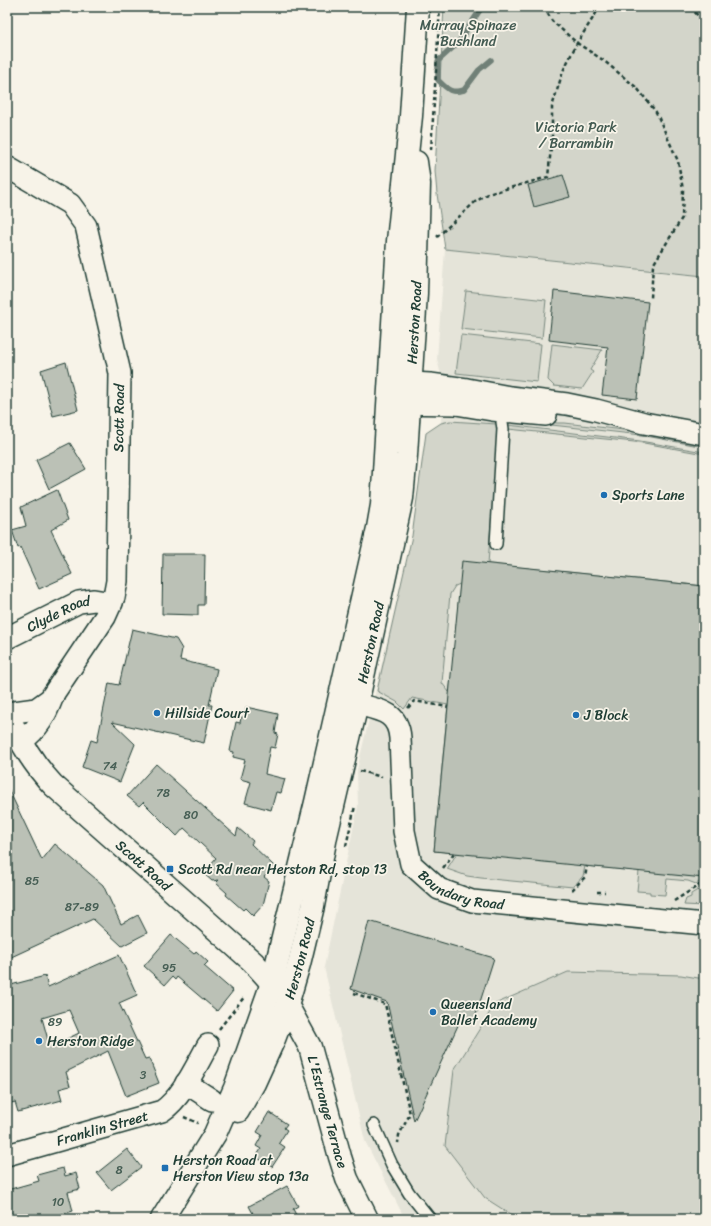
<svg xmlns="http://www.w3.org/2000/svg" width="711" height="1226" font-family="Sriracha,sans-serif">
<rect width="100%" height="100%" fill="#f7f3e8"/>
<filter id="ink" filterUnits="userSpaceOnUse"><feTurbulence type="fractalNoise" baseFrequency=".025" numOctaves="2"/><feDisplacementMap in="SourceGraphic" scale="8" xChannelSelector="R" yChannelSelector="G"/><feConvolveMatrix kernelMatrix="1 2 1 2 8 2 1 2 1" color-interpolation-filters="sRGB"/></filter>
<g filter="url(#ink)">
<!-- built -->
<path fill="#e5e4d9" d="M 445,249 L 704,276 L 704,1219 L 405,1219 L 365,1141 L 324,967 L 358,806 L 357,770 L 412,536 L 426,433 L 441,423 L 441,375 L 437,359 Z"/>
<!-- green -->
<path fill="#d3d5ca" stroke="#79897f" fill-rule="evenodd" d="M 444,7 L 704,7 L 704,276 L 445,249 L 437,194 L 435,171 Z
M 466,291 L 546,300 L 542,338 L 461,329 Z
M 461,335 L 541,344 L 537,382 L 456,373 Z
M 552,344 L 602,350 L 590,370 L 593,372 L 582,389 L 554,386 L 548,380 Z
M 507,420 L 552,421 L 556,423 L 565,423 L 632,431 L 704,444 L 704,447 L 641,435 Z
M 450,421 L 497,424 L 498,428 L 488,564 L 704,586 L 704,879 L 696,884 L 688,881 L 667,879 L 665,895 L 650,894 L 650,892 L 637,891 L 639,871 L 585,866 L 583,876 L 573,887 L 481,878 L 467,876 L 447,869 L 457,853 L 434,851 L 448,705 L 412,698 L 404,709 L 397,702 L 377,691 L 412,536 L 426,433 L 441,423 ZM 460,584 L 451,681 L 449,692 L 442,683 L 450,594 L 455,586 Z
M 508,425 L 640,441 L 704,452 L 704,454 L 644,443 L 508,429 Z
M 704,886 L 704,906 L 684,905 L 686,899 L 691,897 L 691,894 Z
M 568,972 L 681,975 L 704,979 L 704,1219 L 518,1219 L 485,1198 L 445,1146 L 454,1070 L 495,1004 Z"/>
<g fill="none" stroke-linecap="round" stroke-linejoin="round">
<!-- stream -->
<path stroke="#6f8077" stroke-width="5.5" d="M 482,7 L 458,43 L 438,61 L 438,80 C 447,89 451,94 464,90 L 479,70 L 491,60"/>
</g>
<!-- building -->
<path fill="#bbc1b6" stroke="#1f3d34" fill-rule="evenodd" d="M 563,175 L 570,197 L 534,207 L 528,185 Z
M 554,291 L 648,302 L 637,399 L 602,395 L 608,347 L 549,340 Z
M 66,362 L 78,410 L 53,416 L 41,370 Z
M 70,443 L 86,469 L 49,489 L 36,460 Z
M 57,490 L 68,520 L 51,530 L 72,574 L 39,589 L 20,547 L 18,548 L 12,530 L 26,526 L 21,507 Z
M 163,554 L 205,554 L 204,605 L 198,605 L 198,615 L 162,614 Z
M 462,561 L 704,586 L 704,878 L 434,851 Z
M 132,629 L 176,639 L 182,649 L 180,660 L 217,669 L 209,705 L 212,705 L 204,743 L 112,722 L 135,744 L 120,782 L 82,767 L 91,740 L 97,742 L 109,683 L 119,685 Z
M 246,707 L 278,714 L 275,733 L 278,734 L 275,748 L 270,747 L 265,774 L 285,779 L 281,793 L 276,792 L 271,810 L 245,803 L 251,782 L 240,779 L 245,760 L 233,757 L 234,752 L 230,751 L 236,722 L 240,723 L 241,717 L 244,717 Z
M 156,764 L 236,836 L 238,828 L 253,841 L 251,844 L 274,866 L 264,877 L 269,881 L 263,905 L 253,916 L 245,908 L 243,910 L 226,895 L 227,893 L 216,883 L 219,880 L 212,881 L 203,873 L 216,858 L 184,828 L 177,836 L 143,802 L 139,806 L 127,796 Z
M 7,786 L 42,860 L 55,844 L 103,885 L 121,924 L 138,915 L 147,933 L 122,946 L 93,919 L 7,959 Z
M 369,921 L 494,958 L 473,1024 L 460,1021 L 414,1121 L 387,1002 L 351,989 Z
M 171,935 L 194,954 L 196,951 L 208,962 L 204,966 L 233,991 L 217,1011 L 177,977 L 175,980 L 172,977 L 165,985 L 144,966 Z
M 119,955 L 137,995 L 119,1003 L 145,1059 L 149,1058 L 159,1083 L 126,1096 L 108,1051 L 66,1072 L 70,1086 L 59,1089 L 62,1100 L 18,1112 L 15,1102 L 7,1104 L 7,986 L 45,976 L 48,987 ZM 69,1010 L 79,1033 L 50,1047 L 42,1018 Z
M 269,1112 L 287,1124 L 284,1128 L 287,1130 L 279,1143 L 285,1147 L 272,1167 L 256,1157 L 261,1149 L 256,1146 L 262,1135 L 257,1132 Z
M 127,1149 L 141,1167 L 111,1190 L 97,1173 Z
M 63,1168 L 65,1176 L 76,1173 L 80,1189 L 68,1192 L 73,1211 L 45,1219 L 7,1219 L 7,1190 L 39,1181 L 37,1175 Z
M 287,1186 L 298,1206 L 293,1209 L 298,1219 L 256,1219 L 249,1206 Z"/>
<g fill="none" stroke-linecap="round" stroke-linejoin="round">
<!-- service casing -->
<g stroke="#1f3d34" stroke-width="14">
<path id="service" d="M 496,544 L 503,429 L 502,422
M 374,1125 L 392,1165 L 409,1193 L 430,1219"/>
</g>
<!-- minor casing -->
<g stroke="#1f3d34" stroke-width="24">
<g id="minor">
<path d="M 7,167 L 70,204 L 86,226 L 120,373 L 117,581 L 114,597 L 105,617 L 50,699 L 36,709 L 7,713"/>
<path d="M 394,382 L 430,384 L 467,389 L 510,397 L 567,404 L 596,410 L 644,423 L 704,434"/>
<path d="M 392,403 L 456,404 L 470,402"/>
<path d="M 456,404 L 492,410 L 546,415"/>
<path id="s1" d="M 7,638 L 79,602 L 94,600 L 112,603"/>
<path id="s2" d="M 357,704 C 379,710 398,711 400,738 L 404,831 L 411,864 L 439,889 L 472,901 L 704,924"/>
<path d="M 21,742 C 39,728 45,717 53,696"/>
<path d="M 186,1083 L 212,1100"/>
<path id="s3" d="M 7,1155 L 162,1111 C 182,1098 196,1066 208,1045"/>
</g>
</g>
<!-- tertiary casing -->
<g stroke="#1f3d34" stroke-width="25">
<g id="tertiary">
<path id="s4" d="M 7,714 C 20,741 33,764 53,785 L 253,962 L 272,983"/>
<path id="s5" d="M 287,1005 L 310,1047 L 340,1157 L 347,1179 L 367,1219"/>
</g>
</g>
<!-- secondary casing -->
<g stroke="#1f3d34" stroke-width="25">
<g id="secondary">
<path id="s6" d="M 238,1111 L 254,1083 L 274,1039 L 287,1005 L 299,964 L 313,906 L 326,836 L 357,704 L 402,498 L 406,455 L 416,293 L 419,184 L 416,162"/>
<path d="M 162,1219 L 215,1134 L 235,1088 L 272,983 L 316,802 L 378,528 L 382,505 L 398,241 L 411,116 L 418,7"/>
</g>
</g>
<!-- path -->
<path stroke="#1f3d34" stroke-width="2.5" stroke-dasharray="4 3" stroke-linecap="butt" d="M 544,7 L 552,21 L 577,43 L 603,60 L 637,88 L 656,112 L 678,161 L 683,190 L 682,218 L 653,265 L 651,298
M 690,7 L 704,22
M 431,150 L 440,7
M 437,237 L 475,202 L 488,194 L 548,177 L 552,138 L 552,107 L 563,71 L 577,43 L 600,7
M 408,708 L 414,701 L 448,707
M 360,771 L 382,777
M 346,846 L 355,806
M 443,868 L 454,853
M 572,890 L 585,877 L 587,866
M 597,892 L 605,892
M 674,901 L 704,882
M 354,993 L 385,1004 L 410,1114 L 399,1135 L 398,1143
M 219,1029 L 245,996
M 184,1117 L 198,1123"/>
<!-- service -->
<use href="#service" stroke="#f7f3e8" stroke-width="11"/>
<!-- minor -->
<use href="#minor" stroke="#f7f3e8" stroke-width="21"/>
<!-- tertiary -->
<use href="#tertiary" stroke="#f7f3e8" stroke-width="22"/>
<!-- secondary -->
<use href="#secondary" stroke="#f7f3e8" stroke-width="22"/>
</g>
</g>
<!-- markers -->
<g fill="#1f6fb2" stroke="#f7f3e8" stroke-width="1.5">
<circle cx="604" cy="495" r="4"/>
<circle cx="157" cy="713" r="4"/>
<circle cx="576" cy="715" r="4"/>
<rect x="166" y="865" width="8" height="8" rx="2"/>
<circle cx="433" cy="1012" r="4"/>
<circle cx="39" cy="1041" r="4"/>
<rect x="161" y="1164" width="8" height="8" rx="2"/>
</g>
<g text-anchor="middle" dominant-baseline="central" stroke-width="3.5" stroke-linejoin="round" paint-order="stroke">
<!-- number labels -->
<g font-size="12" fill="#465e54">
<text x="110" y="766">74</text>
<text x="163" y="793">78</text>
<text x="191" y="815">80</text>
<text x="32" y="881">85</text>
<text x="82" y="907">87-89</text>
<text x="169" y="968">95</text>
<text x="55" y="1022">89</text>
<text x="143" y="1075">3</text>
<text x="119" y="1170">8</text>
<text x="58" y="1202">10</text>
</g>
<!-- park labels -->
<g font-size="14" fill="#435b52" stroke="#f7f3e8">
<text x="468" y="25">Murray Spinaze<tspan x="468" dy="16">Bushland</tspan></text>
<text x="576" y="127">Victoria Park<tspan x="576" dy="16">/ Barrambin</tspan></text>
</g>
<!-- street labels -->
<g font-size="14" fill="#1f3d34" stroke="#f7f3e8">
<text stroke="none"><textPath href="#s6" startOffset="813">Herston Road</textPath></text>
<text transform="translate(119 418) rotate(-89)">Scott Road</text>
<text stroke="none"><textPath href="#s1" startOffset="57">Clyde Road</textPath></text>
<text stroke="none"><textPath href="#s6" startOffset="489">Herston Road</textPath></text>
<text stroke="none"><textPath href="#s4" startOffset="206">Scott Road</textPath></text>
<text stroke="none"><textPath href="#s2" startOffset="246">Boundary Road</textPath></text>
<text stroke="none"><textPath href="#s6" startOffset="165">Herston Road</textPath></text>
<text stroke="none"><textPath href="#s5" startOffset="115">L'Estrange Terrace</textPath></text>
<text stroke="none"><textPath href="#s3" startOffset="99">Franklin Street</textPath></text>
</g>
<!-- poi labels -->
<g font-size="14" fill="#1f3d34" stroke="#f7f3e8" text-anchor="start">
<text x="612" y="495">Sports Lane</text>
<text x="165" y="713">Hillside Court</text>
<text x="584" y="715">J Block</text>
<text x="178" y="869">Scott Rd near Herston Rd, stop 13</text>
<text x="441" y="1004">Queensland<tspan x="441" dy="16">Ballet Academy</tspan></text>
<text x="47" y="1041">Herston Ridge</text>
<text x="173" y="1160">Herston Road at<tspan x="173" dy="16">Herston View stop 13a</tspan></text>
</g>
</g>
<!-- margin -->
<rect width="711" height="1226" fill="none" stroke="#f7f3e8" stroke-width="24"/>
<rect x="12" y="12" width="687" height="1202" fill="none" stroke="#1f3d34" stroke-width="1.5" filter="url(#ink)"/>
</svg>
